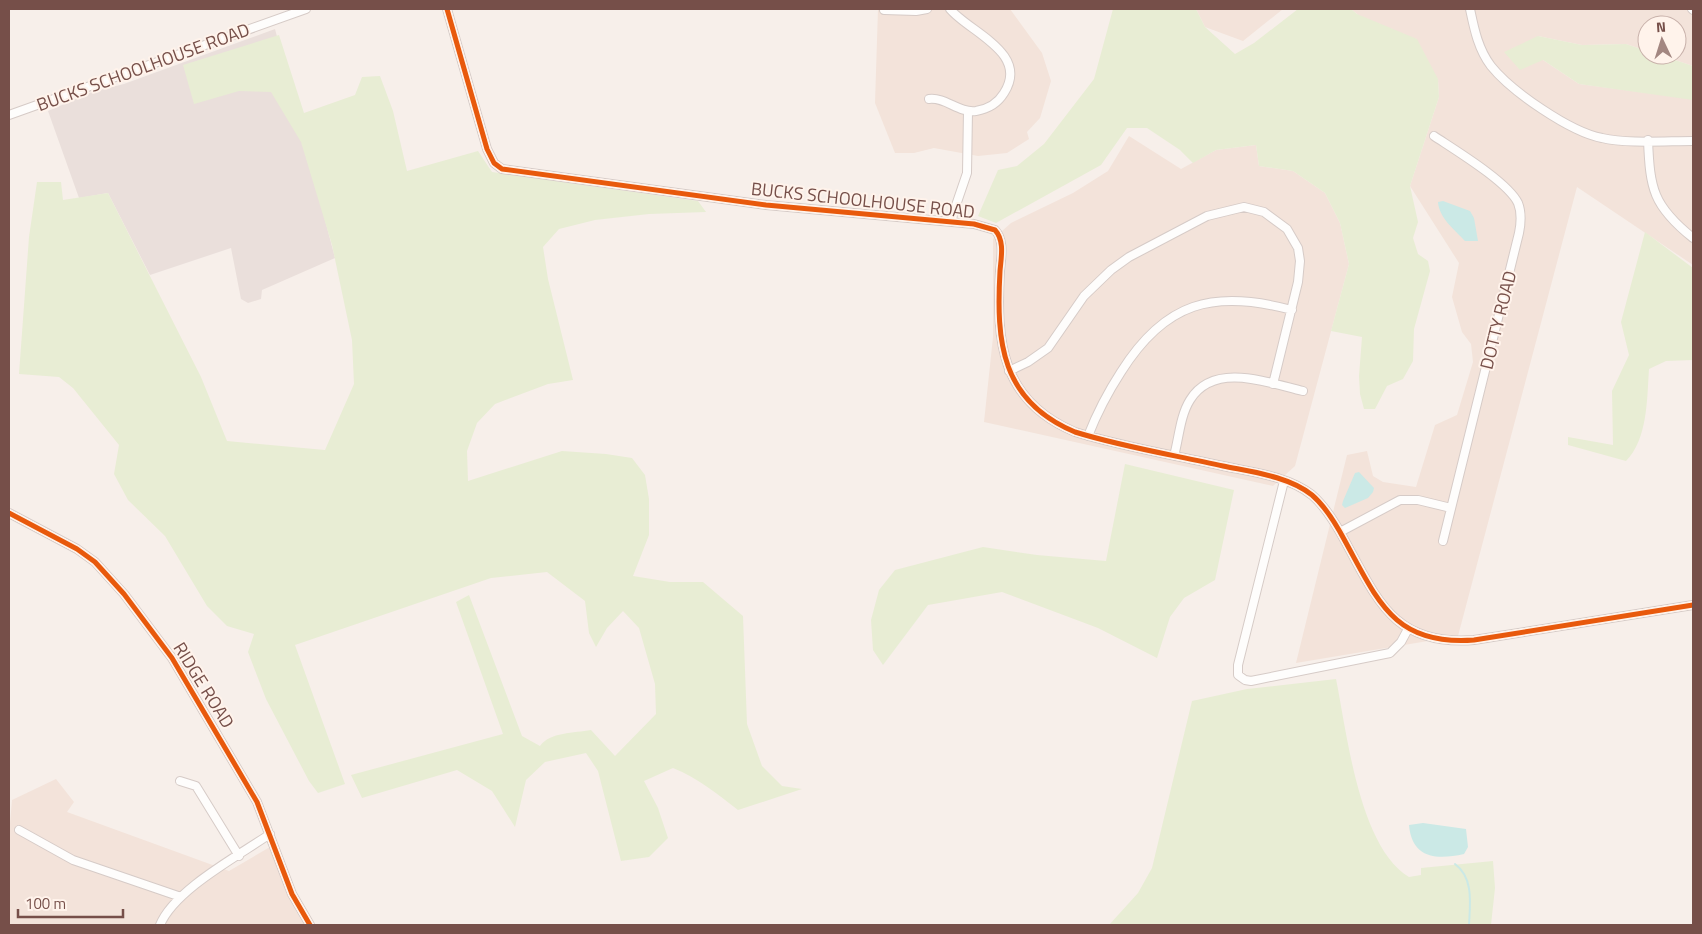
<svg xmlns="http://www.w3.org/2000/svg" width="1702" height="934" font-family="'Titillium Web',sans-serif">
<rect width="100%" height="100%" fill="#f7efea"/>
<!-- residential -->
<path fill="#f3e3da" d="M 878,9 L 1010,9 L 1042,53 L 1051,81 L 1040,118 L 1027,132 L 1029,139 L 1007,153 L 978,156 L 934,148 L 914,153 L 895,153 L 875,103 Z
M 1196,9 L 1283,9 L 1243,41 L 1205,27 Z
M 1351,9 L 1693,9 L 1693,66 L 1660,55 L 1677,55 L 1677,25 L 1647,25 L 1647,51 L 1626,44 L 1582,45 L 1538,36 L 1543,60 L 1579,84 L 1693,99 L 1693,265 L 1577,187 L 1458,636 L 1296,663 L 1347,455 L 1367,451 L 1373,476 L 1383,482 L 1416,487 L 1435,425 L 1457,415 L 1473,362 L 1471,344 L 1462,332 L 1452,297 L 1459,263 L 1410,186 L 1439,97 L 1438,79 Z
M 1129,136 L 1181,169 L 1216,150 L 1256,145 L 1259,166 L 1293,171 L 1325,193 L 1340,223 L 1349,264 L 1295,466 L 1273,486 L 984,422 L 993,337 L 993,239 L 1011,223 L 1073,193 L 1108,171 Z
M 56,779 L 74,802 L 67,812 L 229,871 L 270,847 L 289,899 L 304,925 L 9,925 L 9,835 L 12,800 Z"/>
<!-- industrial -->
<path fill="#eadfdb" d="M 275,29 L 335,258 L 262,290 L 261,299 L 248,303 L 241,299 L 231,248 L 150,275 L 108,193 L 79,198 L 48,111 L 92,92 L 124,84 Z"/>
<!-- green -->
<path fill="#e8edd4" d="M 1113,9 L 1196,9 L 1205,27 L 1235,54 L 1254,43 L 1298,9 L 1351,9 L 1357,14 L 1417,39 L 1438,79 L 1439,97 L 1410,186 L 1418,222 L 1413,238 L 1418,254 L 1428,261 L 1430,271 L 1414,329 L 1413,361 L 1403,379 L 1387,386 L 1375,409 L 1364,409 L 1360,394 L 1359,376 L 1362,337 L 1331,331 L 1349,264 L 1340,223 L 1325,193 L 1293,171 L 1259,166 L 1256,145 L 1216,150 L 1193,163 L 1180,150 L 1147,128 L 1127,128 L 1101,165 L 996,223 L 978,216 L 998,170 L 1017,166 L 1044,144 L 1094,79 Z
M 279,35 L 304,113 L 355,95 L 362,77 L 380,76 L 393,111 L 407,171 L 478,151 L 492,172 L 698,201 L 706,212 L 649,214 L 595,220 L 559,229 L 543,247 L 548,279 L 573,380 L 548,384 L 495,404 L 477,423 L 467,451 L 468,481 L 562,451 L 606,454 L 632,458 L 645,475 L 649,499 L 649,535 L 633,576 L 670,582 L 703,582 L 743,616 L 747,724 L 762,766 L 782,786 L 802,789 L 738,810 C 717,794 698,778 673,768 L 644,781 L 658,808 L 668,838 L 649,857 L 621,861 L 598,771 L 586,753 L 545,762 L 526,780 L 515,827 L 492,791 L 457,770 L 362,798 L 351,775 L 503,734 L 456,602 L 469,595 L 522,736 L 540,746 C 550,732 574,733 591,730 L 615,756 L 656,714 L 655,684 L 639,628 L 623,611 L 607,628 L 596,647 L 589,633 L 585,601 L 547,572 L 491,578 L 295,645 L 345,784 L 318,793 L 309,781 L 266,699 L 248,652 L 254,634 L 227,626 L 207,606 L 165,536 L 128,500 L 114,474 L 119,445 L 73,388 L 59,377 L 19,374 L 29,237 L 37,182 L 61,182 L 63,200 L 108,193 L 201,377 L 227,441 L 325,450 L 354,384 L 352,340 L 332,245 L 301,142 L 271,92 L 239,91 L 194,104 L 183,65 Z
M 1538,36 L 1582,45 L 1626,44 L 1647,51 L 1647,55 L 1660,55 L 1693,66 L 1693,100 L 1579,84 L 1543,60 L 1520,70 L 1504,52 Z
M 1645,232 L 1693,268 L 1693,360 L 1666,361 L 1649,369 C 1647,398 1648,439 1626,461 L 1568,445 L 1568,437 L 1613,445 L 1612,391 L 1629,355 L 1621,322 Z
M 1125,464 L 1234,490 L 1215,580 L 1184,598 L 1170,617 L 1157,658 L 1098,628 L 1002,592 L 928,605 L 883,665 L 873,650 L 871,620 L 879,590 L 895,570 L 983,547 L 1037,555 L 1106,561 Z
M 1336,679 C 1347,733 1359,847 1409,877 L 1421,875 L 1421,868 L 1493,861 L 1495,888 L 1491,925 L 1109,925 L 1138,893 L 1152,868 L 1192,701 L 1247,689 Z"/>
<!-- water -->
<path fill="#cbe9e6" d="M 1443,201 L 1470,211 L 1474,218 L 1478,241 L 1465,241 C 1455,230 1439,218 1438,202 Z
M 1359,472 L 1374,488 L 1373,492 L 1368,498 L 1345,508 L 1342,505 L 1343,501 L 1355,473 Z
M 1423,823 L 1466,829 L 1468,847 L 1464,854 C 1437,860 1412,859 1409,825 Z"/>
<g fill="none" stroke-linecap="round" stroke-linejoin="round">
<!-- stream -->
<path stroke="#cbe9e6" stroke-width="2" d="M 1455,864 C 1474,878 1470,904 1469,925"/>
<!-- minor casing -->
<g stroke="#d6cbc7" stroke-width="10">
<path id="minor" d="M 447,9 L 487,149 L 494,163 L 502,169 L 766,205 L 974,224 L 995,230 C 1005,241 1001,258 1000,271 C 996,342 1001,401 1075,432 C 1123,447 1174,455 1223,466 C 1252,472 1288,476 1312,495 C 1326,507 1336,524 1345,541 C 1378,601 1394,646 1474,640 L 1693,605
M 1470,9 C 1474,28 1478,49 1491,66 C 1511,91 1570,132 1602,138 C 1627,144 1666,141 1693,141
M 1692,9 L 1693,10
M 884,10 L 916,11 L 927,9
M 929,99 C 946,97 958,113 976,111 C 988,109 998,103 1004,93 C 1030,53 969,32 950,9
M 9,115 L 306,9
M 1434,136 C 1455,150 1508,182 1518,203 C 1522,213 1521,223 1519,233 L 1443,541
M 1648,140 C 1650,189 1653,206 1693,238
M 952,222 L 953,214 L 967,173 L 968,111
M 1009,371 L 1028,362 L 1048,348 L 1084,296 L 1111,270 L 1129,257 L 1207,216 L 1244,207 L 1264,212 L 1287,229 L 1298,248 L 1300,261 L 1298,282 L 1273,384
M 1088,436 C 1097,413 1108,392 1121,372 C 1165,302 1213,289 1292,310
M 1174,456 C 1179,438 1180,416 1190,400 C 1214,361 1269,383 1303,391
M 1284,481 L 1238,665 L 1238,675 L 1245,680 L 1251,681 L 1390,653 L 1401,642 L 1408,629
M 9,513 L 77,549 L 95,562 L 124,594 L 172,658 L 257,802 L 292,894 L 310,925
M 1340,532 L 1400,500 L 1418,500 L 1451,508
M 180,781 L 196,786 L 239,856
M 19,830 L 73,860 L 181,897
M 160,925 C 174,890 238,856 270,834"/>
</g>
<!-- minor -->
<use href="#minor" stroke="#fefdfc" stroke-width="8"/>
<!-- cycleway casing -->
<g stroke="#fff3eb" stroke-width="8">
<path id="cycleway" d="M 447,9 L 487,149 L 494,163 L 502,169 L 766,205 L 974,224 L 995,230 C 1005,241 1001,258 1000,271 C 996,342 1001,401 1075,432 C 1123,447 1174,455 1223,466 C 1252,472 1288,476 1312,495 C 1326,507 1336,524 1345,541 C 1378,601 1394,646 1474,640 L 1693,605
M 9,513 L 77,549 L 95,562 L 124,594 L 172,658 L 257,802 L 292,894 L 310,925"/>
</g>
<!-- cycleway -->
<use href="#cycleway" stroke="#e8590c" stroke-width="5"/>
</g>
<g text-anchor="middle" dominant-baseline="central" stroke-width="4" stroke-linejoin="round" paint-order="stroke">
<!-- street labels -->
<g font-size="18" fill="#764f49" stroke="#fff3eb">
<text transform="translate(143 67) rotate(-20)">BUCKS SCHOOLHOUSE ROAD</text>
<text transform="translate(863 200) rotate(6)">BUCKS SCHOOLHOUSE ROAD</text>
<text transform="translate(1498 320) rotate(-76)">DOTTY ROAD</text>
<text transform="translate(204 685) rotate(58)">RIDGE ROAD</text>
</g>
</g>
<!-- border -->
<rect width="1702" height="934" fill="none" stroke="#764f49" stroke-width="20"/>
<!-- north arrow -->
<g transform="translate(1662 40) rotate(356)"><circle r="24" fill="#fff3eb" stroke="#c8b1aa"/>
<path d="M0-4L9 19L0 12L-9 19Z" fill="#a38781"/>
<text y="-8" font-size="14" font-weight="bold" text-anchor="middle" fill="#764f49">N</text>
</g>
<!-- scale -->
<path d="M18 909v8h105v-8" fill="none" stroke="#764f49" stroke-width="2.5"/>
<text x="25" y="909" font-size="15" fill="#764f49" stroke="#fff3eb" stroke-width="4" paint-order="stroke">100 m</text>
</svg>
